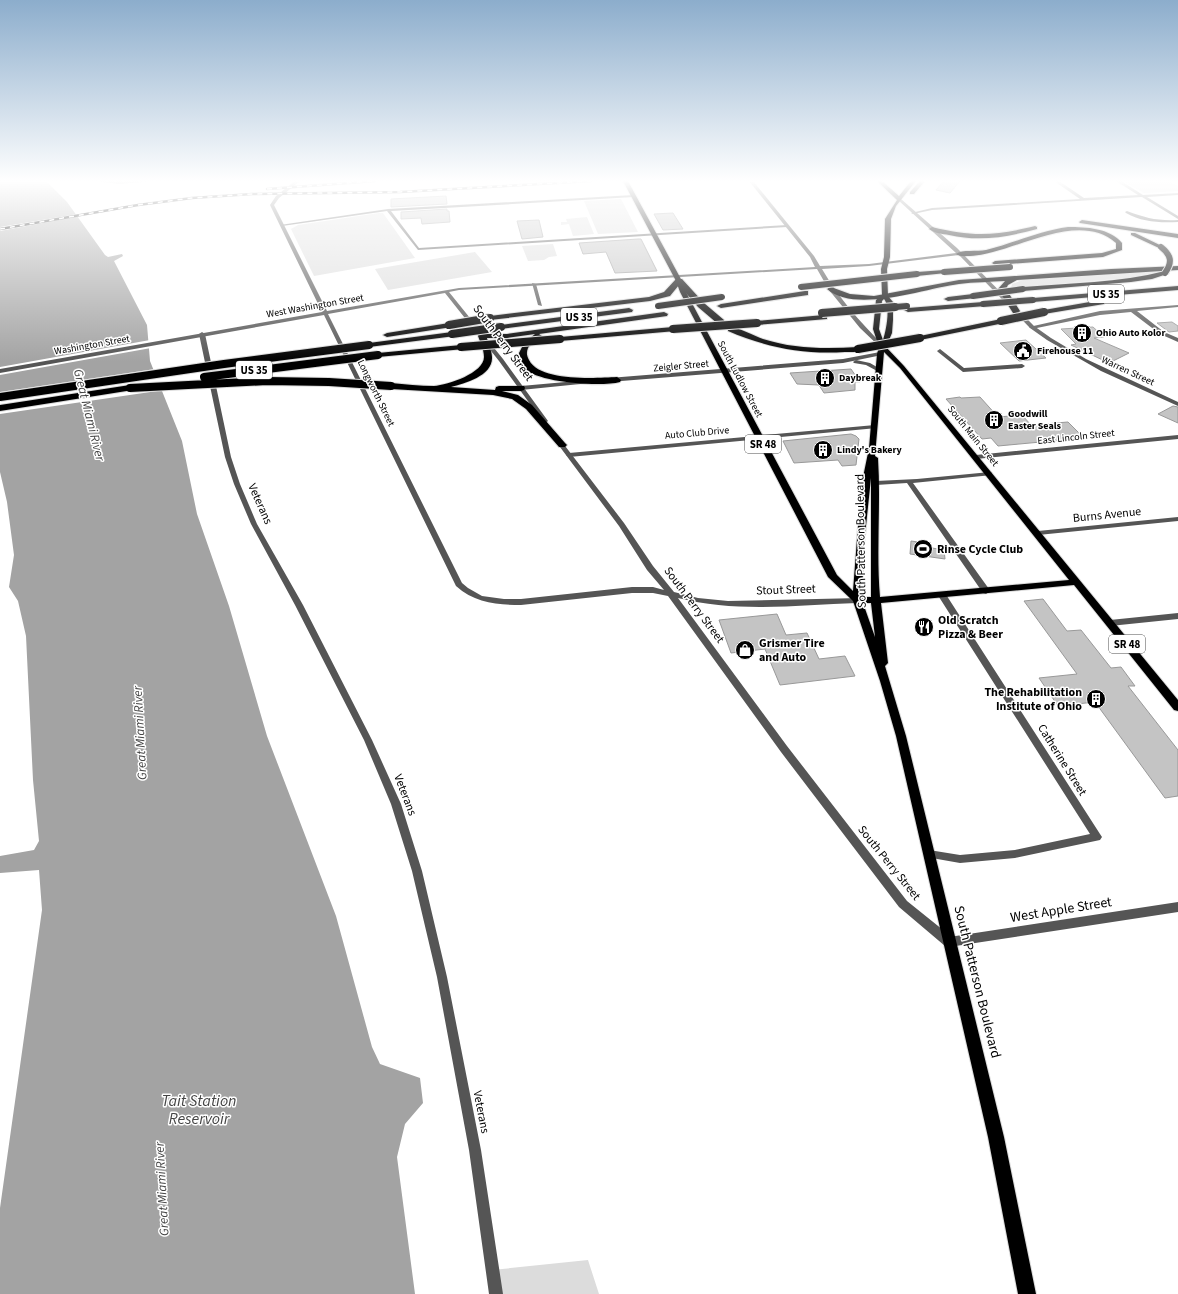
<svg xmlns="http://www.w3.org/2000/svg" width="1178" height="1294" font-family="'Source Sans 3',sans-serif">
<rect width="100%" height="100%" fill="#fff"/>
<!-- green -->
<path fill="#dcdcdc" d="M 1123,181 L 1169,181 L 1178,186 L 1178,191 L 1144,193 Z
M 621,199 L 638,232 L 598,234 L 584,201 Z
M 379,213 L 383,213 L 415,258 L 314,276 L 291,229 L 298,225 Z
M 587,217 L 594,234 L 573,236 L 569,224 L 561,225 L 561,222 L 567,222 L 566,219 Z
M 553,244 L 557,256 L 549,257 L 544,260 L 528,261 L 522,246 Z
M 475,252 L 492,272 L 388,290 L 375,269 Z
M 1158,271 L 1150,274 L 1128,278 L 1011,288 L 1012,284 L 1023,280 L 1039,278 Z
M 588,1260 L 599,1294 L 496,1294 L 492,1270 Z"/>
<!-- water -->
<path fill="#a3a3a3" d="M 0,181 L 46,181 L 67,202 L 105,255 L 108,257 L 122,254 L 123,256 L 114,261 L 147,325 L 150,361 L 182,441 L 197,514 L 229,606 L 267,736 L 336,916 L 372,1047 L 380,1064 L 420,1078 L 423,1103 L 405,1124 L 397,1157 L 415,1294 L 0,1294 L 0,1208 L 42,910 L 39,870 L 0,873 L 0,856 L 34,850 L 39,841 L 33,780 L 26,636 L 18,601 L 9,587 L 14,555 L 7,502 L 0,472 Z"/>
<!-- pier -->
<path fill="#fff" d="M 78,214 L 80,216 L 0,231 L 0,227 Z
M 150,340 L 151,348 L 0,375 L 0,367 Z
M 155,369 L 164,390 L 0,414 L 0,392 Z"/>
<!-- building -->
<path fill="#c4c4c4" stroke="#999" d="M 944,181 L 960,181 L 950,193 L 936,190 Z
M 446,196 L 447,204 L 391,207 L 391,199 Z
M 447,209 L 447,211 L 449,211 L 450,222 L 422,224 L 421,218 L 401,219 L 401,212 Z
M 673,213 L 683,229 L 663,230 L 654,214 Z
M 539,220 L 543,237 L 522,239 L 517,221 Z
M 638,239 L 641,239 L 657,271 L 615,273 L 606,252 L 583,254 L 579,243 Z
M 1172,322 L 1178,326 L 1178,331 L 1169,332 L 1157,323 Z
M 1093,327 L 1104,337 L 1094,338 L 1129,353 L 1109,363 L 1071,345 L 1076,344 L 1061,329 Z
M 1026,340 L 1046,358 L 1019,361 L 1000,343 Z
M 851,369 L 860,382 L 855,382 L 855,390 L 824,393 L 819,385 L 797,384 L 790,373 Z
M 960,397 L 961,398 L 980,397 L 998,417 L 1022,415 L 1031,425 L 1068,422 L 1084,438 L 998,446 L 991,438 L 982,439 L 946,399 Z
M 1173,406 L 1178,407 L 1178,423 L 1158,414 Z
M 851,434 L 856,436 L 859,439 L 856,465 L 842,466 L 838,460 L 794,463 L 783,441 Z
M 911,541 L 926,543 L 926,547 L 944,550 L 945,559 L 910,554 Z
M 1043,599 L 1067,631 L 1081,630 L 1111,668 L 1121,667 L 1135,686 L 1128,686 L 1178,750 L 1178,796 L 1165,798 L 1095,702 L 1058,706 L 1039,678 L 1077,674 L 1024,601 Z
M 777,614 L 786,635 L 807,633 L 819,659 L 845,656 L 855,676 L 780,685 L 765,649 L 731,653 L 719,620 Z"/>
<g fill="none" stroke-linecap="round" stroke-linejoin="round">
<!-- primary casing -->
<g stroke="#dbdbdb" stroke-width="2">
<path id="primary" d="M 623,181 L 628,181 L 682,281 L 686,292 L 837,575 L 853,591 L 861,487 L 869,448 L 877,354 L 879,347 L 873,329 L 876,300 L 882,295 L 881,269 L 884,257 L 885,219 L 897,200 L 877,181 L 882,181 L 899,196 L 911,181 L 916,181 L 896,206 L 891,219 L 890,257 L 887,269 L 888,296 L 893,302 L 893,320 L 892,333 L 886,347 L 904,366 L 1178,700 L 1178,711 L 1174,710 L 1074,585 L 881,603 L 888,663 L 885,666 L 906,736 L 1004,1137 L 1036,1294 L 1018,1294 L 988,1137 L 896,736 L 880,681 L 853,601 L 828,577 L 680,292 L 676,281 ZM 884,299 C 891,307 886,331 883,340 L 879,329 L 882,301 ZM 884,352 L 900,368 L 1069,580 L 880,597 C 876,551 881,504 878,458 L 875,456 ZM 871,478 L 871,597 L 862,597 L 864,545 ZM 863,603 L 871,603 L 875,637 Z
M 920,181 L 925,181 L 914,194 L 910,194 L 910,192 Z"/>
</g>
<!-- motorway casing -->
<g stroke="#dbdbdb" stroke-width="2">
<path id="motorway" d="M 1082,220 L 1178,234 L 1178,238 L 1080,223 L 1079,222 Z
M 1035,226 L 1037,227 L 1037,229 C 1007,237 980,242 949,235 C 943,234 934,233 929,229 L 932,227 C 972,237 995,236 1035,226 Z
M 1068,227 C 1086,227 1110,228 1122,243 L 1122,250 L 1103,257 L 995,265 L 992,263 L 995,261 L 1102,253 L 1116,249 L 1116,243 C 1077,209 1013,254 970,256 C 965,256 960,257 956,254 C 962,249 977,252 986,250 C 1014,243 1039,231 1068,227 Z
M 1131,233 L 1135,233 L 1164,247 L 1159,248 L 1131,235 Z
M 1178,266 L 1178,270 L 1017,280 L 1008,285 L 1006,289 L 1020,311 L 1016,313 L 1013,313 L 998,289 L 1005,281 C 990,282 974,282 959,284 C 926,288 855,314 827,289 L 831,287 L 850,294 L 874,296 L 959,280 L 1111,269 Z
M 944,270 L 946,271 L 946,273 L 917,276 L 913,274 L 917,272 Z
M 1165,271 L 1169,273 L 1167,274 L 1152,279 L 1131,282 L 1023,291 L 1019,289 L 1023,287 C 1070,283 1119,283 1165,271 Z
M 676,279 L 682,279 L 704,303 L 724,320 L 724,324 L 718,324 L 698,307 L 679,285 L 670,296 L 650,301 L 490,320 L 486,318 L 490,316 L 649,297 L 664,292 Z
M 1178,286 L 1178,290 L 1033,302 L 1029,300 L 1033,298 Z
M 805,291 L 808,291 L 808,295 L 721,308 L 717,306 L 721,304 Z
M 973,294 L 976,294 L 976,298 L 948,301 L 944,299 L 948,297 Z
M 1101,300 L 1104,300 L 1104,304 L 1044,314 L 1040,312 L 1044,310 Z
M 983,302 L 986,302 L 986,306 L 908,312 L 904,310 L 908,308 Z
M 629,308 L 633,310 L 632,312 L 501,329 L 497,327 L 501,325 Z
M 664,312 L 668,314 L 667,316 L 539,334 L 542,336 C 538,340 531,343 528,348 C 526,353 527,356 529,360 C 540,382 596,378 617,377 L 621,380 L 620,382 C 601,387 538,383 524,368 C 521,364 519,358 519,353 L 524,343 L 535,334 L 507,338 L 487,338 C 488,344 492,351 492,357 C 493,376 465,383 451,387 L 495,390 L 496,387 L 499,386 L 524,386 L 525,388 L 524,390 L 521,391 L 502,391 L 518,395 L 532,405 L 565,443 L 567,445 L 565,447 L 559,447 L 526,409 L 512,399 L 493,395 L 391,389 L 387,386 L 391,383 C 405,384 420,386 434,386 C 448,385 484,373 484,357 C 484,350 480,342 478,336 L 479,334 L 507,334 Z
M 824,315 L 827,315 L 827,319 L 757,325 L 753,323 L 757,321 Z
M 1001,319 L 1005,321 L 1004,323 L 920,340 L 916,338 L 920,336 Z
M 449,323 L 452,323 L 452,327 L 387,337 L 383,335 L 387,333 Z
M 673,327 L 677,329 L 676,331 L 560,341 L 556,339 L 560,337 Z
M 728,327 C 736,326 755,336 763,339 C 794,349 826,349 858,347 L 862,349 C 858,353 850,352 845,352 C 804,355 765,347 728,331 Z
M 452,332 L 455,332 L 455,336 L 369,347 L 365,345 L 369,343 Z
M 461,345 L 464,345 L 464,349 L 378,357 L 374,355 L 378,353 Z
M 130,385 L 134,388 L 133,390 L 0,411 L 0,405 Z"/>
</g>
<!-- minor -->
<path fill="#555" fill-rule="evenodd" d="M 1054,181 L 1059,181 L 1084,198 L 1138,195 L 1116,181 L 1121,181 L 1143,195 L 1178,193 L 1178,195 L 1147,197 L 1178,216 L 1178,219 L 1142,197 L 932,210 L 913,214 L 911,213 L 932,208 L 1080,199 Z
M 633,195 L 634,197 L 391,211 L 419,248 L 787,225 L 789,226 L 787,227 L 418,250 L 387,211 L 282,226 L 280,225 L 388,209 Z
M 1127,211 C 1146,218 1157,221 1178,220 L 1178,222 C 1159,223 1142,222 1126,213 L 1125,212 Z
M 532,283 L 536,284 L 542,306 L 538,305 Z
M 1178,305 L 1178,307 L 1137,311 L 1164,332 L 1178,338 L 1178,342 L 1160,334 L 1131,312 L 1100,315 L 1032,329 L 1029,327 L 1100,311 Z
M 202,332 L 205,334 L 231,457 L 240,484 L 257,524 L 303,605 L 372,740 L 401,804 L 422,871 L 447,977 L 481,1150 L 503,1294 L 489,1294 L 469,1150 L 437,977 L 412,871 L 391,804 L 364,740 L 295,605 L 251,524 L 234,484 L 225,457 L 199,334 Z
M 940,349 L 964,368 L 1022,364 L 1025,366 L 1022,368 L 963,372 L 938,352 L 937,351 Z
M 880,352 L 882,353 L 882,355 L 843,363 L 609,382 L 606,380 L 609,378 L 843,359 Z
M 856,360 L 870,363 L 882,370 L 879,372 L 866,365 L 854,363 L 853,362 Z
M 588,380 L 590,381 L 590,383 L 521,390 L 518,388 L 521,386 Z
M 875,425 L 877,426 L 877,428 L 569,457 L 566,455 L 569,453 Z
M 1178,435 L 1178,439 L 976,459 L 973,457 L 976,455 Z
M 990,472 L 992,473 L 992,475 L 913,483 L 989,589 L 990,591 L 986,594 L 983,593 L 907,483 L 876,485 L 873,483 L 876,481 L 917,479 Z
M 1178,517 L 1178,521 L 1038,535 L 1035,533 L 1038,531 Z
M 942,592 L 945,593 L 1100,834 L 1102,837 L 1100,840 L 1015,858 L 960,863 L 926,857 L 924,854 L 926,851 L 929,850 L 960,855 L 1015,850 L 1090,834 L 939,597 L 938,595 L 939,593 Z
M 1178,613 L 1178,619 L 1110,626 L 1106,623 L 1110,620 Z
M 1178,902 L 1178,912 L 949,947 L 945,946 L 944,942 L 945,938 L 949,937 Z"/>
<!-- tertiary -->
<path fill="#555" fill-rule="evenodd" d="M 95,181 L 154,181 L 119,184 Z
M 295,181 L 300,181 L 279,198 L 274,205 L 327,311 L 459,288 L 815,267 L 810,257 L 749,181 L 753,181 L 814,256 L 820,266 L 869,264 L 956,253 L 898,200 L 901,199 L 957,248 L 1034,326 L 1051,338 L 1086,359 L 1178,402 L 1178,406 L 1101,371 L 1047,340 L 1030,328 L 959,255 L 869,266 L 822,269 C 838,297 860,322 883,345 L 884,346 L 881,348 L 860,328 L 829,290 L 817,269 L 459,290 L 449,292 L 503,359 L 548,421 L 545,423 L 543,422 L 499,361 L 445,293 L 328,314 L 462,583 L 468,588 L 482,596 L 504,599 L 521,599 L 632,587 L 653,587 L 664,590 L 647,570 L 619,526 L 554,439 L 557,437 L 559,438 L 624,523 L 653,566 L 674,592 L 698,598 L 728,601 L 860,598 L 861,600 L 860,602 L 857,603 C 798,605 736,613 678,598 L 787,746 L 907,901 L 953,938 L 954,942 L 953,946 L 949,947 L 945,946 L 899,907 L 781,752 L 668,596 L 653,593 L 632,593 L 521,605 C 497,605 475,603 456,586 L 324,315 L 0,373 L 0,369 L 322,312 L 270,205 L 276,196 Z"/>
<!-- primary -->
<use href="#primary" fill="#000" fill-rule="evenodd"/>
<!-- motorway -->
<use href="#motorway" fill="#000" fill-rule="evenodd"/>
<!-- rail casing -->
<g stroke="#000" stroke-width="2.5">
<path id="rail" d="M 267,189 L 375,181
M 0,229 L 138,205 L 192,198 L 252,194 L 400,192 L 591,181"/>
</g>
<!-- rail -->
<use href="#rail" stroke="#fff" stroke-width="1.5" stroke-dasharray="5" stroke-linecap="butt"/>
<!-- motorway-bridge-far1 casing -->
<g stroke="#dbdbdb" stroke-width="8" stroke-linecap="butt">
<path id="motorway-bridge-far1" d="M 1161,247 C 1171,255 1173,262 1165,273
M 944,272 L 1010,267
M 801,287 L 917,274
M 973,296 L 1023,289
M 983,304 L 1033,300
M 658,306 L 722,297
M 883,308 L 907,306"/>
</g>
<!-- motorway-bridge casing -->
<g stroke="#dbdbdb" stroke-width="10" stroke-linecap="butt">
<path id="motorway-bridge" d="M 822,313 L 895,307
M 1001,321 L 1044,312
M 449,325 L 490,318
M 673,329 L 757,323
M 452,334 L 501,327
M 461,347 L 560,339
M 858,349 L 920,338
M 204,377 L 378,355
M 130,388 L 267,381 L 329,382 L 391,386
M 0,397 L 224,364 L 369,345"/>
</g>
<!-- motorway-bridge-far1 -->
<use href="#motorway-bridge-far1" stroke="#000" stroke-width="6"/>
<!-- motorway-bridge -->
<use href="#motorway-bridge" stroke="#000" stroke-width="8"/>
</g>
<!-- sky -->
<linearGradient id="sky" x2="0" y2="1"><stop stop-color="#8cadcc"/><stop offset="0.5" stop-color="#fff"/><stop offset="1" stop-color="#fff" stop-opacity="0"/></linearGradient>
<rect width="1178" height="362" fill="url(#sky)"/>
<!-- icons -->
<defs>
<g id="building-disc" transform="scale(1)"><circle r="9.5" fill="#000" stroke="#fff"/><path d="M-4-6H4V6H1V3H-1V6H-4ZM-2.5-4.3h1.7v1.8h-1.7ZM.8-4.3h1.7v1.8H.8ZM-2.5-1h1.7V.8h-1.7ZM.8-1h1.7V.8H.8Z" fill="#fff"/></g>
<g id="civic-disc" transform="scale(1)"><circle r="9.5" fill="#000" stroke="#fff"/><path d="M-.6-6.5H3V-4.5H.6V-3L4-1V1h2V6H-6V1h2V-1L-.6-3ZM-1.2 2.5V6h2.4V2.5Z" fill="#fff"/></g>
<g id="stadium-disc" transform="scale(1)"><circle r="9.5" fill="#000" stroke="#fff"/><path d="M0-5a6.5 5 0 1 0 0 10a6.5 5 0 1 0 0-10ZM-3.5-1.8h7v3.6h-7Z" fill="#fff"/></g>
<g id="restaurant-disc" transform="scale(1)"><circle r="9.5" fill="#000" stroke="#fff"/><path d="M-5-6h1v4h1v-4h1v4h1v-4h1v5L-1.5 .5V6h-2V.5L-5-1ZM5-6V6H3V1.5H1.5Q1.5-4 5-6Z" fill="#fff"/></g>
<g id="shop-disc" transform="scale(1)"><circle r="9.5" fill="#000" stroke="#fff"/><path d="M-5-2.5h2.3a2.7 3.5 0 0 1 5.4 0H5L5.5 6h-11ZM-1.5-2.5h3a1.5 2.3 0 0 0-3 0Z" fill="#fff"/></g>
</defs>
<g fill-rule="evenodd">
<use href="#building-disc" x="1082" y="333"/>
<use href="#civic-disc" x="1023" y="351"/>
<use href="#building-disc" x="825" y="378"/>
<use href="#building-disc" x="994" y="420"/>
<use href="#building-disc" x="823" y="450"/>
<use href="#stadium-disc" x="923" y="549"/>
<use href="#restaurant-disc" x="924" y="627"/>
<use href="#shop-disc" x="745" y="650"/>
<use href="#building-disc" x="1096" y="699"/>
</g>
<g text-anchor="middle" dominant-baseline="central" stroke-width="3" stroke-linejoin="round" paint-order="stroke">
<!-- far-street labels -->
<g font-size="10" fill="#000" stroke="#fff">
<text transform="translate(315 306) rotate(-10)">West Washington Street</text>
<text transform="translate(92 345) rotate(-10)">Washington Street</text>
<text transform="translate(681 366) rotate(-5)">Zeigler Street</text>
<text transform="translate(1128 371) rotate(25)">Warren Street</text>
<text transform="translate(740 379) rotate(62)">South Ludlow Street</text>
<text transform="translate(376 393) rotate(64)">Longworth Street</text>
<text transform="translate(697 433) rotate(-5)">Auto Club Drive</text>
<text transform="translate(973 436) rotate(51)">South Main Street</text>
<text transform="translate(1076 437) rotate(-6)">East Lincoln Street</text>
</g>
<!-- far-poi labels -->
<g font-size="10" font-weight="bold" fill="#000" stroke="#fff" text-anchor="start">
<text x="1096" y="333">Ohio Auto Kolor</text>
<text x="1037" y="351">Firehouse 11</text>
<text x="839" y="378">Daybreak</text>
<text x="1008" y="414">Goodwill<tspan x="1008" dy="12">Easter Seals</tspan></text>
<text x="837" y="450">Lindy's Bakery</text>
</g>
<!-- shield labels -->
<g fill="#fff" stroke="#4c4c4c" stroke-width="1">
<rect x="1088" y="285" width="36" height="18" rx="3"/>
<rect x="561" y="308" width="36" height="18" rx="3"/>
<rect x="236" y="361" width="36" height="18" rx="3"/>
<rect x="745" y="435" width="36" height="18" rx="3"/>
<rect x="1109" y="635" width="36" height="18" rx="3"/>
</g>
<g font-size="11" font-weight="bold" fill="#000">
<text x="1106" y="294">US 35</text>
<text x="579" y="317">US 35</text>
<text x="254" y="370">US 35</text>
<text x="763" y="444">SR 48</text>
<text x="1127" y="644">SR 48</text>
</g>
<!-- street labels -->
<g font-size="12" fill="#000" stroke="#fff">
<text transform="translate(503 343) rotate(53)">South Perry Street</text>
<text transform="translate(260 504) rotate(66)">Veterans</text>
<text transform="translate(1107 515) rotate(-6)">Burns Avenue</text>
<text transform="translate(861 541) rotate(-91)">South Patterson Boulevard</text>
<text transform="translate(786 590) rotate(-2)">Stout Street</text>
<text transform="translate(694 605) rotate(53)">South Perry Street</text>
<text transform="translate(1062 760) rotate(58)">Catherine Street</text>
<text transform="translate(405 795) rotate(69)">Veterans</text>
<text transform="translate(889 863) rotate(51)">South Perry Street</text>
<text transform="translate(481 1112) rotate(79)">Veterans</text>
</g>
<!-- poi labels -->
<g font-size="12" font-weight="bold" fill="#000" stroke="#fff" text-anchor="start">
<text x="937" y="549">Rinse Cycle Club</text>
<text x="938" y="620">Old Scratch<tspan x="938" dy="14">Pizza &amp; Beer</tspan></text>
<text x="759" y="643">Grismer Tire<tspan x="759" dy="14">and Auto</tspan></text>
<text x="1082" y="692" text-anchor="end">The Rehabilitation<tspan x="1082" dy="14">Institute of Ohio</tspan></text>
</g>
<!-- water labels -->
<g font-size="13" font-style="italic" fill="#444" stroke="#fff">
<text transform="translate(89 415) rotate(76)">Great Miami River</text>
<text transform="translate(140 733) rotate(-93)">Great Miami River</text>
<text transform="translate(162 1189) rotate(-93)">Great Miami River</text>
</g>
<!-- near-street labels -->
<g font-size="14" fill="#000" stroke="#fff">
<text transform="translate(1061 910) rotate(-9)">West Apple Street</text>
<text transform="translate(977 982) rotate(76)">South Patterson Boulevard</text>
</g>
<!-- near-water labels -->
<g font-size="16" font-style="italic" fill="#444" stroke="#fff">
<text x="199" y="1101">Tait Station<tspan x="199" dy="18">Reservoir</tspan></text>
</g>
</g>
</svg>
